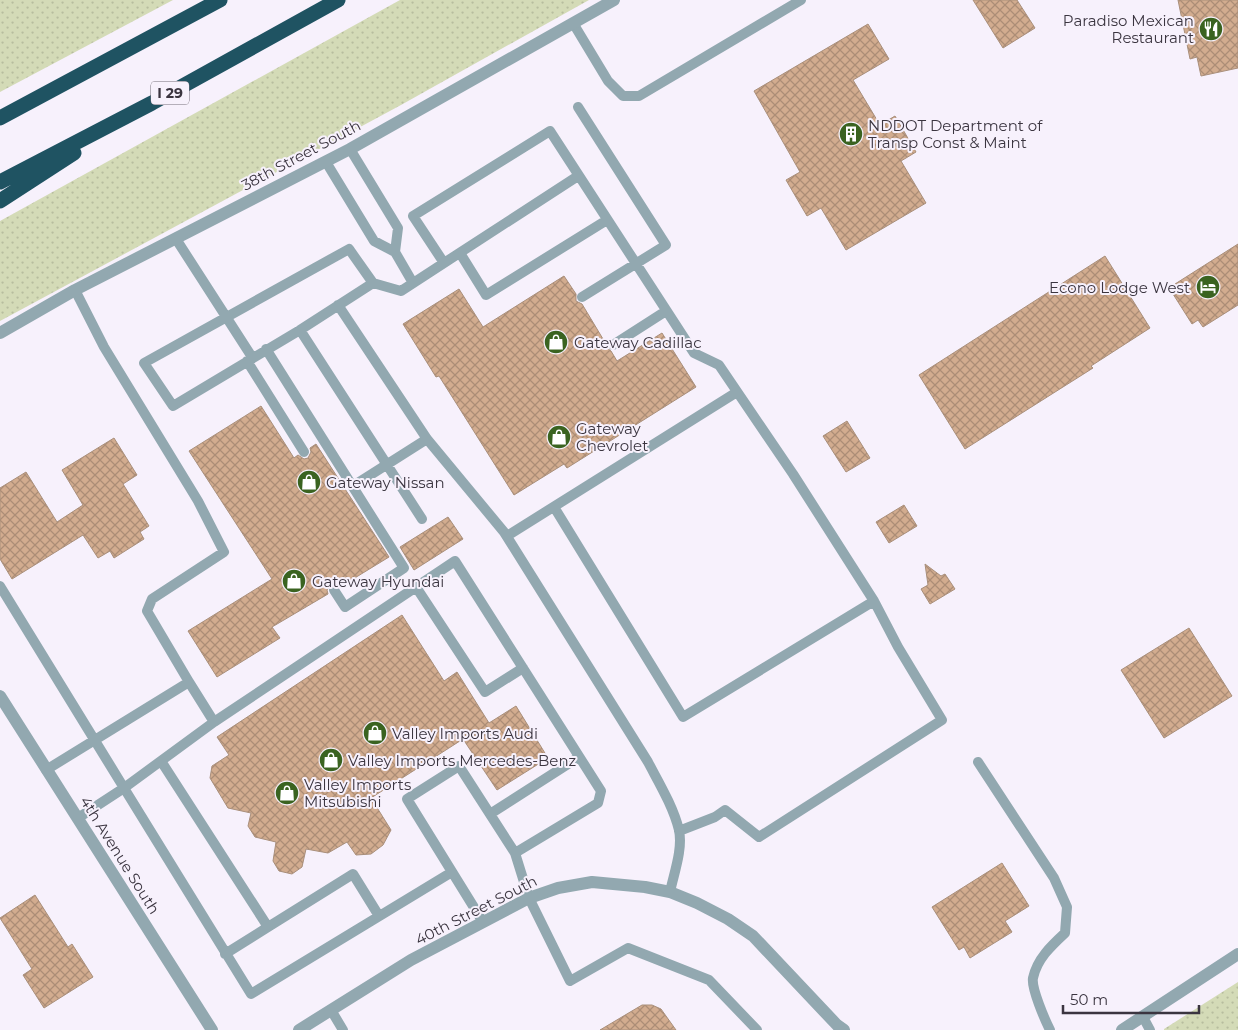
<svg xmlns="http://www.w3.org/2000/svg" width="1238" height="1030" font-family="Montserrat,sans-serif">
<defs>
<pattern id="green-dots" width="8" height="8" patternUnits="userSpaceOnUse" patternTransform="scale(1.25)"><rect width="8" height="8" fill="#d4dbb7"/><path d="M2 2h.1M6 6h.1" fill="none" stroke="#b7bd9e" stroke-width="1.8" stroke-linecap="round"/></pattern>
<pattern id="building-cross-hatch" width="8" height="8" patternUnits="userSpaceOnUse" patternTransform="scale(1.25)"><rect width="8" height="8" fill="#d2ac8f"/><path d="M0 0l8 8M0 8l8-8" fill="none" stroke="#ac8d76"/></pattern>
</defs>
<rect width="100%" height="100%" fill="#f7f1fc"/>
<!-- green -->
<path fill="url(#green-dots)" d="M 0,0 L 173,0 L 0,92 Z
M 400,0 L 589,0 L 401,105 L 0,321 L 0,221 Z
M 1238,982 L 1238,1030 L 1164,1030 L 1164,1029 Z"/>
<!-- building -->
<path fill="url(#building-cross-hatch)" stroke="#a98f7b" d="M 973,0 L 1017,0 L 1035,28 L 1003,48 Z
M 1178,0 L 1238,0 L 1238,68 L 1201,76 L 1197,57 L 1190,59 Z
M 868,24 L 889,59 L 853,80 L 880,125 L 895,116 L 916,152 L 901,161 L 926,203 L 846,250 L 821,208 L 807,216 L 786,180 L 800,172 L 754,91 Z
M 1238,244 L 1238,305 L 1203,327 L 1198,320 L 1192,324 L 1173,294 L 1179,290 L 1175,284 Z
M 1105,256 L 1150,328 L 1091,366 L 1093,368 L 965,449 L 919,375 Z
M 564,276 L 576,294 L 576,301 L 582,304 L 606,344 L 607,348 L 611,351 L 617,361 L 662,333 L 696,387 L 567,468 L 564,464 L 514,495 L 439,376 L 436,377 L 403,324 L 459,289 L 483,327 Z
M 261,406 L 294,458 L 298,455 L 304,459 L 308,458 L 311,452 L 310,448 L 316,444 L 389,557 L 340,587 L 334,583 L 330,585 L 327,590 L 328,594 L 272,627 L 280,638 L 217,677 L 188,631 L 272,579 L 189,451 Z
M 847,421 L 870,458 L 846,472 L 823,436 Z
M 114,438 L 137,475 L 123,484 L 149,526 L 140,532 L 144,539 L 114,558 L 110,551 L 98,558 L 83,535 L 12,579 L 0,559 L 0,488 L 26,472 L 57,522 L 83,505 L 62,470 Z
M 904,505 L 917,526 L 889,543 L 876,522 Z
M 448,517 L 463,539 L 414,570 L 400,547 Z
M 925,564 L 941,576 L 945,574 L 955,589 L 930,604 L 921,589 L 928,585 Z
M 402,615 L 444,681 L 457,672 L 489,723 L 516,706 L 548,758 L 497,790 L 463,739 L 371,798 L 391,830 L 383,845 L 371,854 L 356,855 L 347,842 L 328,853 L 306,849 L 302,867 L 292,874 L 279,871 L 273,861 L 276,842 L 255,837 L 248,826 L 251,813 L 228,808 L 210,778 L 212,766 L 229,755 L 217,737 Z
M 1189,628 L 1232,696 L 1164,738 L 1121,670 Z
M 1002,863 L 1029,906 L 1005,921 L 1012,932 L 970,958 L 964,947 L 959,950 L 932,907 Z
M 35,895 L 68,947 L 72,944 L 93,977 L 44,1008 L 23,975 L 32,969 L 0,918 Z
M 642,1005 L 652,1005 L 661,1009 L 676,1030 L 600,1030 Z"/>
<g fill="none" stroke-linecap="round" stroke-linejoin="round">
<!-- service -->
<path stroke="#92a8b0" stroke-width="10" d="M 573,23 L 608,81 L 623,96 L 639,96 L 801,0
M 578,107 L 666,245 L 582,297
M 350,149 L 398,228 L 395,252
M 326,162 L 374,241 L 395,252 L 413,283
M 578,176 L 444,263 L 413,216 L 550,131 L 694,353 L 719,365 L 793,474 L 874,601 L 898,647 L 942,720 L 759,837 L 725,810 L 715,817 L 679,831
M 176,239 L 252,357
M 460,253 L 486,295 L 607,220
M 373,283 L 349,249 L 144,363 L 173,406 L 300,330 L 373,283 L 401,291 L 444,263
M 338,305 L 427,439 L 504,532 L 648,762 C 659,783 673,806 679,830 C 683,849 674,873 670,892
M 300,330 L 422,519
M 613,345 L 666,311
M 266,349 L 404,568 L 345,607 L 334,590
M 247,361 L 304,452
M 353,486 L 427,439
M 554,507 L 683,717 L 874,601
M 507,536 L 737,392
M 0,586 L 124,788 L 78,818
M 416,587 L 485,692 L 523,668
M 189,682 L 214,722
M 161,761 L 268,927 L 225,954
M 978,762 L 1054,878 L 1067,907 L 1065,933 C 1051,946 1037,959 1033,978 C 1031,988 1045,1020 1050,1030
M 46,770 L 189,682 L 147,611 L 152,599 L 224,552 L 198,501 L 104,347 L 75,290
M 490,814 L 579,757
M 452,872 L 251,994 L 124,788 L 214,722 L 455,561 L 601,791 L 598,803 L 515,853 L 529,898 L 570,981 L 628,948 L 709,980 L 757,1030
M 483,922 L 407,799 L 459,766 L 515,853
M 268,927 L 353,874 L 379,916
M 331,1010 L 343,1030
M 1143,1017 L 1150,1030"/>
<!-- minor -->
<path stroke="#92a8b0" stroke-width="12" d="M 0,696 L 212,1030"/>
<!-- tertiary -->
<path stroke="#92a8b0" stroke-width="12" d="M 0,333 L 75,290 L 350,149 L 614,0
M 299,1030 L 411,960 L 529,898 L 558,888 L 592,882 L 645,887 L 670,892 L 697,903 L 728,919 L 753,936 L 837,1025 L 844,1030
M 1122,1030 L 1238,954"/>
<!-- motorway -->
<path stroke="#1f5362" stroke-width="15" d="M 0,118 L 220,0
M 0,182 L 152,103 L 338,0
M 0,201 L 74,153"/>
</g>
<!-- icons -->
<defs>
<g id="restaurant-disc" transform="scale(1.25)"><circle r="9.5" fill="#3a6320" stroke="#f7f1fc"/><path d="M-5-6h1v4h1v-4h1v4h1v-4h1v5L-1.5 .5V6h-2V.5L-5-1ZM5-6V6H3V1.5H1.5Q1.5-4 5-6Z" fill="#fff"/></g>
<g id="building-disc" transform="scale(1.25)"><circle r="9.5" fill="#3a6320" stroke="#f7f1fc"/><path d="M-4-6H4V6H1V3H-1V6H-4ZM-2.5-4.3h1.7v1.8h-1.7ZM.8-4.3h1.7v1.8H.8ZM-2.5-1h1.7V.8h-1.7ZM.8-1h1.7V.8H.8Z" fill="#fff"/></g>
<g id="hotel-disc" transform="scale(1.25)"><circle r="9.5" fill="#3a6320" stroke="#f7f1fc"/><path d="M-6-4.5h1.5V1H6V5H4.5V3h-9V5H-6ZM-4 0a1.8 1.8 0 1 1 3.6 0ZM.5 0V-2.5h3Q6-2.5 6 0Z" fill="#fff"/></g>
<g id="shop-disc" transform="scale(1.25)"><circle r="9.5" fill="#3a6320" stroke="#f7f1fc"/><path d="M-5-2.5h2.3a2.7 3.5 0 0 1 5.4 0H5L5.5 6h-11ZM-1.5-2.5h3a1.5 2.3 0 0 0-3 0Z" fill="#fff"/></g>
</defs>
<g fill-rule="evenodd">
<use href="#restaurant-disc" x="1211" y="29"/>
<use href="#building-disc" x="851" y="134"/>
<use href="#hotel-disc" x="1208" y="287"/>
<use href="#shop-disc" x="556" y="342"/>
<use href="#shop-disc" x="559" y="437"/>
<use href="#shop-disc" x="309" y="482"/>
<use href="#shop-disc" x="294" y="581"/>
<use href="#shop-disc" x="375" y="733"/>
<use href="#shop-disc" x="331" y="760"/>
<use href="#shop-disc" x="287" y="793"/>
</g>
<g text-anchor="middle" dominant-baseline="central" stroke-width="4" stroke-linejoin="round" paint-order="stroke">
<!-- shield labels -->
<rect fill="#f7f1fc" stroke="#736d78" stroke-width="1" x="151" y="81.5" width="38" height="23" rx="4"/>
<g font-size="14" font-weight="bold" fill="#3b3540">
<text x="170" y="93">I 29</text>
</g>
<!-- poi labels -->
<g font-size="15" fill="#3b3540" stroke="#f7f1fc" text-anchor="start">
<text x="1194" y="20" text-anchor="end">Paradiso Mexican<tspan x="1194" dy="17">Restaurant</tspan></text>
<text x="868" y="125">NDDOT Department of<tspan x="868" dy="17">Transp Const &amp; Maint</tspan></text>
<text x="1190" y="287" text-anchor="end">Econo Lodge West</text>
<text x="574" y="342">Gateway Cadillac</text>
<text x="576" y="428">Gateway<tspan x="576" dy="17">Chevrolet</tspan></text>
<text x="326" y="482">Gateway Nissan</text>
<text x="312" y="581">Gateway Hyundai</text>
<text x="392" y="733">Valley Imports Audi</text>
<text x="348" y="760">Valley Imports Mercedes-Benz</text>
<text x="304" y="784">Valley Imports<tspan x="304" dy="17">Mitsubishi</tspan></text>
</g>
<!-- street labels -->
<g font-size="15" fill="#3b3540" stroke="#f7f1fc">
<text transform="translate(301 155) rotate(-28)">38th Street South</text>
<text transform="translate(120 855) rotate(58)">4th Avenue South</text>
<text transform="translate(476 910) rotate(-27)">40th Street South</text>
</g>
</g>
<!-- scale -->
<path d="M1063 1005v8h136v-8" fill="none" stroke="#3b3540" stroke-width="2.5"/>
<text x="1070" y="1005" font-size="15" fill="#3b3540" stroke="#f7f1fc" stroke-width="4" paint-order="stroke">50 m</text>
</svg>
